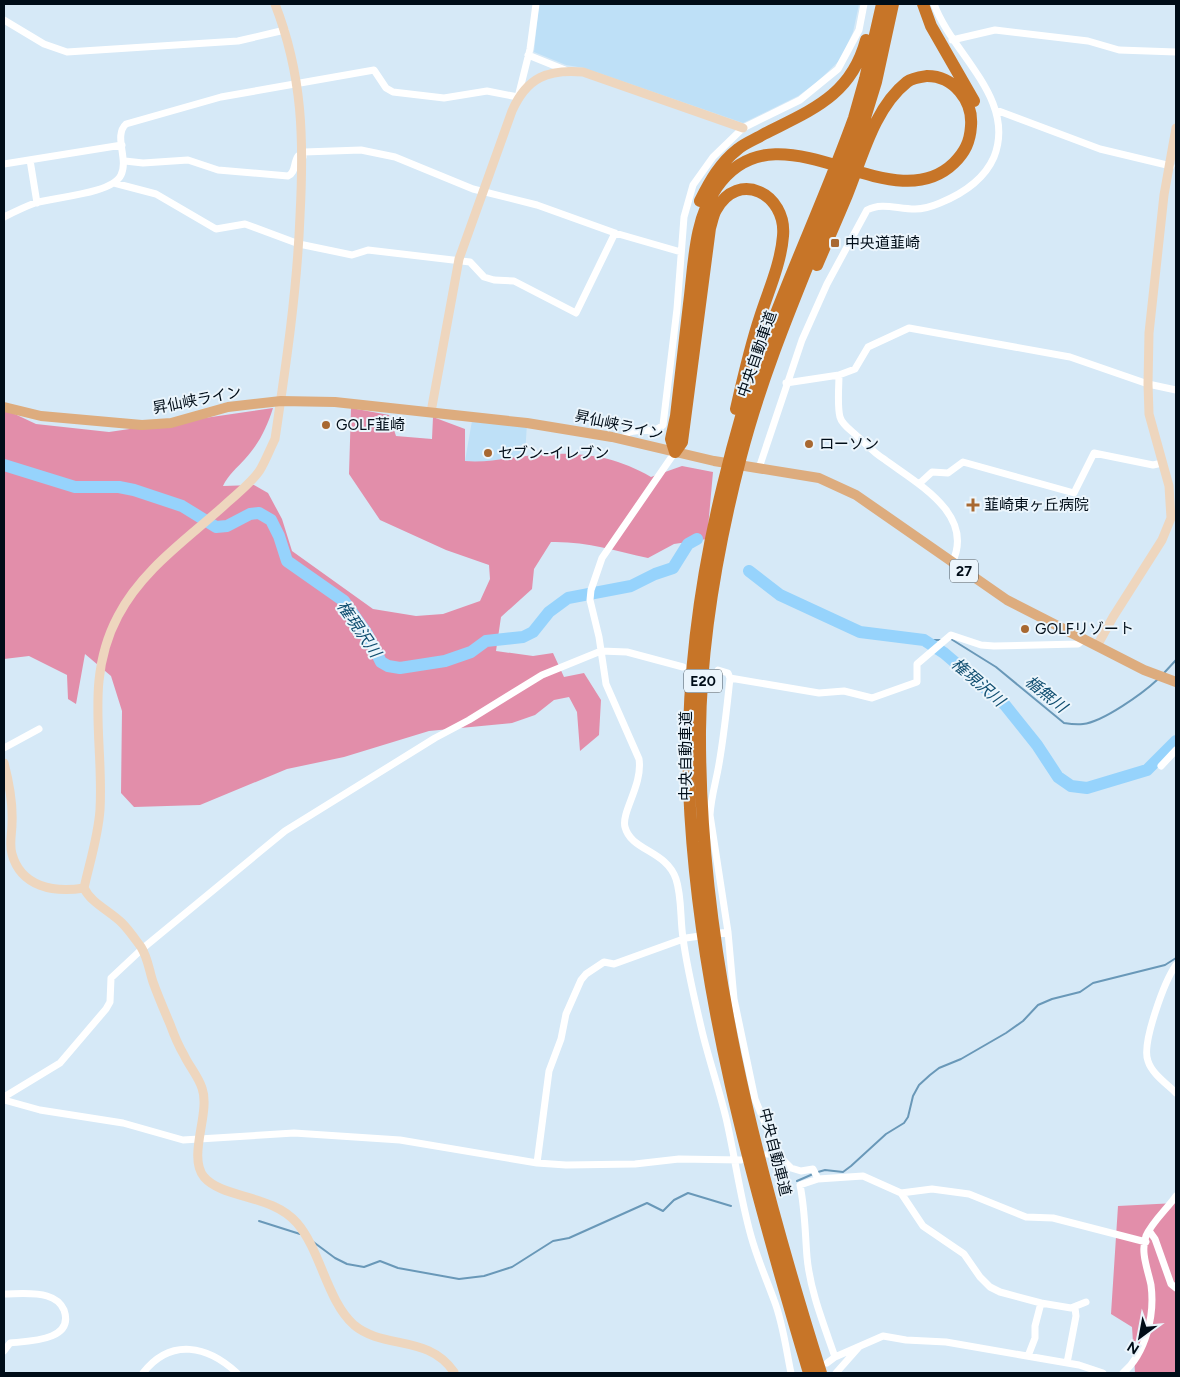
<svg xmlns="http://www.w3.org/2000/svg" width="1180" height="1377" font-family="Figtree,'Noto Sans JP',sans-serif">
<rect width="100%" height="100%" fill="#d6e9f7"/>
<!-- built -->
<path fill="#bee0f7" d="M 539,4 L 859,4 L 853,32 L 840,60 L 816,83 L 798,96 L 743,123 L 584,68 L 566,65 L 534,52 Z
M 473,415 L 527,423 L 525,456 L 484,463 L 465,461 Z"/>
<!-- forest -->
<path fill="#e28eaa" d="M 273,408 C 267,427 259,444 245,459 C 237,468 228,475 223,486 L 254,485 L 268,493 L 282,519 L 292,551 L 373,609 L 416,616 L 443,614 L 480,601 L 490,579 L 489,565 L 446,550 L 380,520 L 349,474 L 351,408 L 389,415 L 396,436 L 432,439 L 433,417 L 465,429 L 465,461 C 486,463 504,458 526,456 C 572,451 610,453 651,477 L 682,466 L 713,472 L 707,539 L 674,544 L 648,558 C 616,551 585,541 551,542 L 534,569 L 532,589 L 501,617 L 496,651 L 533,656 L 553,653 L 564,677 L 584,673 L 601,700 L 599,735 L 580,751 L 577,712 L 569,697 L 554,700 L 535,715 L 512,723 L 429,731 L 344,757 L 287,769 L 200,805 L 134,807 L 121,793 L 122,711 L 111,676 L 85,654 L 76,704 L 68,699 L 67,675 L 29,656 L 4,659 L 4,409 L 36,424 L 109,432 Z
M 1176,1203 L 1176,1373 L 1135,1373 L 1132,1327 L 1111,1314 L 1118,1206 Z"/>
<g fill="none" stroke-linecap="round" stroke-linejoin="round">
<!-- stream -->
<path stroke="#6998b8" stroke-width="2" d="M 951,639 L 996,667 L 1064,723 C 1070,724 1077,725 1083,724 C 1103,722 1143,693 1157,680
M 924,640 L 941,640
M 1164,673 L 1176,660
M 818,1172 L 825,1170 L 843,1172 L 851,1166 L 886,1134 L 904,1123 L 908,1117 L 913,1096 L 919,1085 L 930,1075 L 939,1068 L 961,1059 L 1006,1033 L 1023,1021 L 1038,1005 L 1052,999 L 1080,992 L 1093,983 L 1165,965 L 1176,958
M 797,1181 L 813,1174
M 259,1221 L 300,1234
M 312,1241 L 335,1258 L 347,1264 L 364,1267 L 380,1261 L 398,1268 L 459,1279 L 484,1276 L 512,1267 L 553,1241 L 569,1238 L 647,1203 L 663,1211 L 674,1200 L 688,1193 L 731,1206"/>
<!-- river -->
<path stroke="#96d3fc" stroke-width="12" d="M 4,465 L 75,487 L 119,487 L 134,490 L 182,506 L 216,527 L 227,526 L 250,514 L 259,513 L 271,520 L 279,536 L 287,561 L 344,601 L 367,634 L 381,662 L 388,666 L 400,668 L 445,661 L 471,652 L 486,641 L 523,637 L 533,632 L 549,612 L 568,598 L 631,586 L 655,574 L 673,568 L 688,544 L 697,539
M 749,571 L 780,595 L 860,632 L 924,640 L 944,653 L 1005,705 L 1037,745 L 1058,777 L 1071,786 L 1087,788 L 1147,770 L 1176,741"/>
<!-- street -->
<path stroke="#fff" stroke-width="7" d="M 4,20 L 44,44 L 67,52 L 238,41 L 285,30
M 952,40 L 995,30 L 1088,41 L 1119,50 L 1176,52
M 528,55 L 565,70
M 996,110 L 1100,149 L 1171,166
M 304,152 L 361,150 L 395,157 L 473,189 L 537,205 L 615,233 L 681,252
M 30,160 L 37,203
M 125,161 L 143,163 L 188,160 L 218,170 L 288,176 C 296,173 293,163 298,156 L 303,157
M 4,164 L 122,145
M 114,183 L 156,194 L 216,229 L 245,224 L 299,244 L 352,255 L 368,250 L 470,262 L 484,277 L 494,280 L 514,281 L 576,313 L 615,233
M 4,217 C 14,212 24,207 35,203 C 55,197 112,194 121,175 C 129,159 113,136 126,124 L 221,97 L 374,70 L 386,88 L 393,92 L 444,98 L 487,91 L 518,97 L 530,49 L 536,4
M 839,375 C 839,386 837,406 840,417 C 842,425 852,431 858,437 C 866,444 874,453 884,459 C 916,483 976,514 952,563
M 786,383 L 839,375 L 855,369 L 868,347 L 909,328 L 1070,357 L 1148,384 L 1176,390
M 625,440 L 626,434 C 638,426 652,436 663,425 L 677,309 L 684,217 L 693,185 L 713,157 L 743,128 L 800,100 L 838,69 L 859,30 L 864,4
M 675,452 L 602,558 L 591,590 L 590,600 L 599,637 L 606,684 L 639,759 C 643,785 621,812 625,827 C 631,851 666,850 676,879 C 682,897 680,919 683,938 C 687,969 695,1001 702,1031 C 709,1060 719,1089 726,1118 C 735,1157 740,1197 751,1236 C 757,1258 766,1278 774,1300 C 783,1323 786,1349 791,1373
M 759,468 L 802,340 L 827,284 L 867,210 C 882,202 897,209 915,209 C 922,209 933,206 940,203 C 962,194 984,180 994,157 C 1017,99 952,54 934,4
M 920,483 L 932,472 L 948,473 L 963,462 L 1074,493 L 1094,453 L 1153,465 L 1162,463
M 718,670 L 728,673 L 730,678 C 727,707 724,735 719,764 C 716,782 711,797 710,815 L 728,932 L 734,999 L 755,1099 L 773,1143 L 784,1161 L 791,1168 L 801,1171 L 813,1169 L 818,1179 L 863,1176 L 901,1193 L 932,1189 L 969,1194 L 1026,1217 L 1053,1218 L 1146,1242
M 730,678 L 819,693 L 844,691 L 872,698 L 917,682 L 917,664 L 951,635 L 981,645 L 994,646 L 1078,644 L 1083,640
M 4,748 L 39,729
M 1161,766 L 1176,750
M 1176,965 C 1165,980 1141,1044 1148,1061 C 1152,1074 1167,1084 1176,1093
M 4,1097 L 60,1063 L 106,1009 L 110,1002 L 111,978 L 142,949 L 285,831 L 435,738 L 469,720 L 542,675 L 601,651 L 627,652 L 683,667
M 4,1100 L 40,1110 L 123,1123 L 183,1140 L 294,1133 L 400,1140 L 537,1163 L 566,1165 L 635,1164 L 679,1159 L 741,1160
M 768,1154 L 779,1152
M 537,1163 L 549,1071 L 561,1039 L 566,1014 L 581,980 L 586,974 L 604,962 L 614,964 L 686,938 L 728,932
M 818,1179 L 800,1185 C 805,1209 805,1232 807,1257 C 810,1291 824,1325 835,1357
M 901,1193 L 923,1226 L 964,1254 L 980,1277 L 990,1287 L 1000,1292 L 1041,1303 L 1035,1326 L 1035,1338 L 1028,1356
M 1150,1232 L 1155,1239 L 1171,1284 L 1176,1288
M 4,1294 C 17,1294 34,1292 47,1296 C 54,1298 61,1303 64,1310 C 75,1341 28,1341 10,1343 L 4,1351
M 1041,1303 L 1071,1308 L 1086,1302
M 827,1363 L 835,1357 L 883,1336 L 906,1340 L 946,1342 L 1079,1365 L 1103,1373
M 1067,1363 L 1076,1316 L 1075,1308
M 143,1373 C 171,1337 208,1346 237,1373
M 836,1373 L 859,1347
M 1123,1373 C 1146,1353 1155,1315 1151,1285 C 1148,1270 1140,1252 1146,1236 C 1152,1222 1167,1209 1176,1196"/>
<!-- secondary -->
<path stroke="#eed6be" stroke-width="9" d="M 275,4 C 303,76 304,140 300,216 C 297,291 286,365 275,439 C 270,449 266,460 260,470 C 252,482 239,492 228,502 C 189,538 143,568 118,616 C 84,680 104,741 100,810 C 98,837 90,861 84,888 C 91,903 110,911 122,923 C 129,930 135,939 141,947 C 148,958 149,970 153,982 C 158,996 164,1010 170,1024 C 174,1035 178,1045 184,1055 C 189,1066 198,1076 202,1088 C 211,1113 187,1156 204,1177 C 223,1199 272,1194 297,1223 C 321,1251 327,1301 354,1325 C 384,1350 428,1334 454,1372
M 431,412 L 459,259 L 512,111 C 527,77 548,69 583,72 L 743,128
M 1097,646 L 1113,617 L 1162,540 L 1171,518 L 1169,486 L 1149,414 L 1148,384 L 1149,333 L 1164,195 L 1176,128
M 4,763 C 9,782 13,803 12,823 C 12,834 9,844 12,854 C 21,887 54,893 84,888"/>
<!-- primary -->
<path stroke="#ddac7e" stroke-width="10" d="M 4,407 L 41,416 L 142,425 L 171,423 L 228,407 L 281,401 L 335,402 L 527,423 L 612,437 L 714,461 L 819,478 L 856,495 L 1007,600 L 1144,670 L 1176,682"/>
<!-- highway -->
<path stroke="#c77528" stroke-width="12" d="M 923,4 L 931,26 L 974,101
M 700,201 C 710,181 720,163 738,149 C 745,143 756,139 764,134 C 811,110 851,96 866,40
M 675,452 L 671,439 L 676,416 C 680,379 685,341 689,304 C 694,265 694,219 717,187 C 779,98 890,225 954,163 C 965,152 970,142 971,126 C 973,101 954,76 927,76 C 920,77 912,78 907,82 C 874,108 862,158 847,195 C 837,219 827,242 817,265
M 675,452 L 682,442 L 710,228 C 712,222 713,215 716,210 C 738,169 787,194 783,236 C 781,263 768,292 760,317 C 750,347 743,378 736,409
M 809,1373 C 752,1183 697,988 689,788 C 686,688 699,583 723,485 C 734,439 747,393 763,348 C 791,270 826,196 854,118 L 865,79 L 882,4
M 821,1373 C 756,1166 699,950 700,731 C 701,639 718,545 741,456 C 771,340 825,233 864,121 L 876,82 L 893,4"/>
</g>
<!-- markers -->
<g fill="#a86831" stroke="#ebf5fc" stroke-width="2">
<rect x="830" y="238" width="10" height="10" rx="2.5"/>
<circle cx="326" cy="425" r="5"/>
<circle cx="809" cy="444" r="5"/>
<circle cx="488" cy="453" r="5"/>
<path d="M970.5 497.5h5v5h5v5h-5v5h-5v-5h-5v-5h5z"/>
<circle cx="1025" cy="629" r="5"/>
</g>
<g text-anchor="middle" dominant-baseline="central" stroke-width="4" stroke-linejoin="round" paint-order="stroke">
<!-- shield labels -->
<g fill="#ebf5fc" stroke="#46535c" stroke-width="1">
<rect x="950" y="559.5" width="28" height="23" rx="4"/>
<rect x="684" y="669.5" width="38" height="23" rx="4"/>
</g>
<g font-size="14" font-weight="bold" fill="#000d18">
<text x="964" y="571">27</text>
<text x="703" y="681">E20</text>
</g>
<!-- poi labels -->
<g font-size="15" fill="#000d18" stroke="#ebf5fc" text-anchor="start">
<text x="845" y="243">中央道韮崎</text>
<text x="336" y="425">GOLF韮崎</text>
<text x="819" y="444">ローソン</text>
<text x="498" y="453">セブン-イレブン</text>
<text x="984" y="505">韮崎東ヶ丘病院</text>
<text x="1035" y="629">GOLFリゾート</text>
</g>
<!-- street labels -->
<g font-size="15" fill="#000d18" stroke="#ebf5fc">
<text transform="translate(757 354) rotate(-71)">中央自動車道</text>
<text transform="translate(197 400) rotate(-11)">昇仙峡ライン</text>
<text transform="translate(619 425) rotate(12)">昇仙峡ライン</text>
<text transform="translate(686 756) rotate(-90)">中央自動車道</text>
<text transform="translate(775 1152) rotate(76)">中央自動車道</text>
</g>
<!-- water labels -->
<g font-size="16" font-style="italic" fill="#104e70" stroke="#ebf5fc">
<text transform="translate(359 629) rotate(56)">権現沢川</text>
<text transform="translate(978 682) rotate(41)">権現沢川</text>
<text transform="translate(1046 694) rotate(39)">楯無川</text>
</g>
</g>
<!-- border -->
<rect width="1180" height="1377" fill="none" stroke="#000d18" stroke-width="10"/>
<!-- north arrow -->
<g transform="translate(1140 1337) rotate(212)" stroke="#ebf5fc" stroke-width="4" paint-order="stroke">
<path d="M0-4L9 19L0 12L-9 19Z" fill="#000d18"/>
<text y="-8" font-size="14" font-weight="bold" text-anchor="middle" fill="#000d18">N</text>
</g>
</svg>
